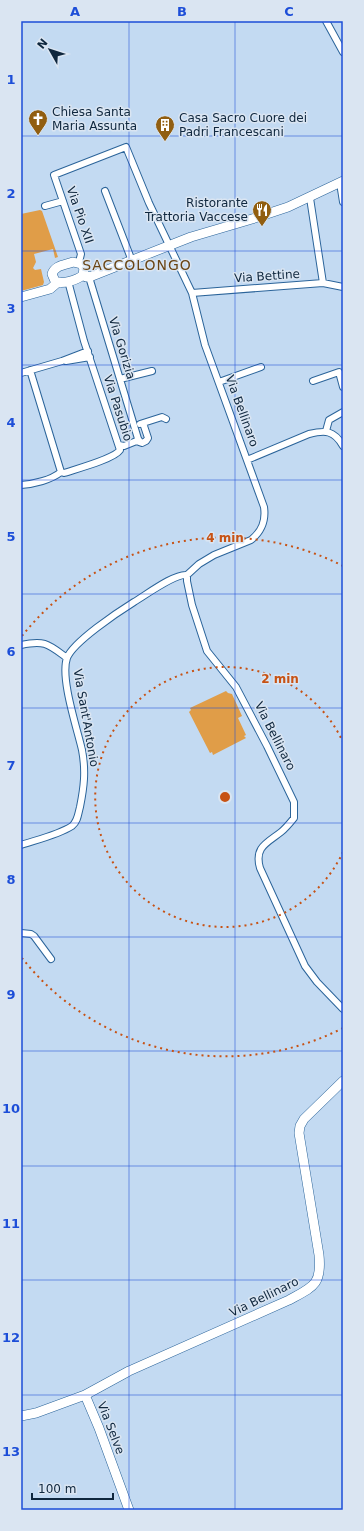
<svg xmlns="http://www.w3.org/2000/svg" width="364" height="1531" font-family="'DejaVu Sans',sans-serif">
<rect width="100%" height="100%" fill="#c3daf2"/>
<!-- green -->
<path fill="#e09d48" d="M 40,210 L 42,211 L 58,257 L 55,258 L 53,249 L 34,254 L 36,262 L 33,268 L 35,270 L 41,269 L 44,282 L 43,285 L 21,291 L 21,214 Z
M 226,691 L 228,693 L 232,694 L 242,716 L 238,718 L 246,735 L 244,736 L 246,738 L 213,755 L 212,752 L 210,753 L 189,712 L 191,710 L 190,708 Z"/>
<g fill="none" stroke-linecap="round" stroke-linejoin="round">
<!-- street casing -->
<g stroke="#2b649a" stroke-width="8">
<path id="street" d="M 326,21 L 343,52
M 340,183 L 343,202
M 105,191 L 132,261
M 310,198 L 323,283
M 45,206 L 63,201
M 79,262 L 81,254 L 54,175 L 126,147 L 149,203 L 192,293 L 205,345 L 264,507 C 266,521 262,531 251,540 L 214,555 L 199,564 L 187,575 L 187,581 L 192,605 L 207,651 L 236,687 L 267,746 L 294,802 L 294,818 C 290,823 286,828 281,832 C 267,843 254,847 260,868 L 305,966 L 317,982 L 343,1009
M 89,277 L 139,442 L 142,443 L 146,441 L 148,438 L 143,423
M 192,293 L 323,283 L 343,287
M 66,361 L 90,357
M 30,370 L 61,472
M 21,373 L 62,361 L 88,351
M 120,379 L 152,371
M 313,381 L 339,372 L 343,387
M 219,382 L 261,367
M 140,424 L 162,417 L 166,419
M 326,431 L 329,420 L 343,412
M 119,445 L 124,446 L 139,440
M 247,460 L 309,434 C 325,430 334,430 343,446
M 21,485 C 34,484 51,480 61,472 L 64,473 C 76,469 114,459 120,450 L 84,341 L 68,281
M 21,645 C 45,640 48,644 67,658
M 21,845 C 36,840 58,835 72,826 C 78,821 78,814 80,807 C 84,787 86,771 82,750 C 77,728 60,678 67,658 C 73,642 118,612 134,602 C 146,595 175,573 187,575
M 21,933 L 31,934 L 34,936 L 51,959"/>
</g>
<!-- secondary casing -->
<g stroke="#2b649a" stroke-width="10">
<path id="secondary" d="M 73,262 L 81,264 L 84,268 L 83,275 C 77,280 62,285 55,281 L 52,274 C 55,265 65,265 73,262 Z
M 83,275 L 86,277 L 92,276 L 191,237 L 252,219 L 288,207 L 343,181
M 21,297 L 50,289 L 57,283
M 85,1395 L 99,1428 L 129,1510
M 21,1416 L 36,1413 L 85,1395 L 129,1371 L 289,1300 C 313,1287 322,1285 319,1255 L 299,1133 L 300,1126 L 304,1119 L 343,1081"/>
</g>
<!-- street -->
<use href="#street" stroke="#fff" stroke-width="6"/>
<!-- secondary -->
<use href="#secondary" stroke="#fff" stroke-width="9"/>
</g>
<!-- grid -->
<path fill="none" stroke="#1d4ed8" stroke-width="1" stroke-opacity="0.55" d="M 129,21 L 129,1510M 235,21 L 235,1510M 21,136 L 343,136M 21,251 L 343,251M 21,365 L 343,365M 21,480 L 343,480M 21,594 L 343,594M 21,708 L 343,708M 21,823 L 343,823M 21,937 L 343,937M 21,1051 L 343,1051M 21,1166 L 343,1166M 21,1280 L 343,1280M 21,1395 L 343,1395"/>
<!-- distance rings -->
<g fill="none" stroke="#c75214" stroke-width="2" stroke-dasharray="2 4">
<path d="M343 852A130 130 0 1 1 343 742"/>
<path d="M343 1028A259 259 0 0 1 22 958M22 636A259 259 0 0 1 343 566"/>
</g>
<!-- icons -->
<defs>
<g id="church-pin" transform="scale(1)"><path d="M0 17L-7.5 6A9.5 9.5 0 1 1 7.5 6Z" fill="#915e10" stroke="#dae5f2"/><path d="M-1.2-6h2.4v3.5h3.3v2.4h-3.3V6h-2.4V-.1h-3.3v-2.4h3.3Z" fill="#fff"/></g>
<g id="building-pin" transform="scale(1)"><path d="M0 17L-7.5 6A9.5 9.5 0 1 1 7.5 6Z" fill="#915e10" stroke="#dae5f2"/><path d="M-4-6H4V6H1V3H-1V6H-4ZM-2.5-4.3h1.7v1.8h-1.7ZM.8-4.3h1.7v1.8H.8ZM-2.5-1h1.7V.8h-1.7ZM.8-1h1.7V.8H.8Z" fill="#fff"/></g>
<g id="restaurant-pin" transform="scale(1)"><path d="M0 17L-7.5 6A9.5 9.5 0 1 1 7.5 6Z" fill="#915e10" stroke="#dae5f2"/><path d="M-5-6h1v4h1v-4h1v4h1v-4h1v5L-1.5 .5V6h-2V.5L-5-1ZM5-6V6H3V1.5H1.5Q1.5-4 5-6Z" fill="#fff"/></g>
</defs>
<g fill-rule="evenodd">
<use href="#church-pin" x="38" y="119"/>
<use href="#building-pin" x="165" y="125"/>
<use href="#restaurant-pin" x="262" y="210"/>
</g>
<g text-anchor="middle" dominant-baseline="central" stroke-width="3" stroke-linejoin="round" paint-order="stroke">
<!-- poi labels -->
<g font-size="12" fill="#0f273e" stroke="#dae5f2" text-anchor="start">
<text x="52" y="112">Chiesa Santa<tspan x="52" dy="14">Maria Assunta</tspan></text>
<text x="179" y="118">Casa Sacro Cuore dei<tspan x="179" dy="14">Padri Francescani</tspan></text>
<text x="248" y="203" text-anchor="end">Ristorante<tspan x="248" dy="14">Trattoria Vaccese</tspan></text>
</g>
<!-- street labels -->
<g font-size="12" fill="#0f273e" stroke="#dae5f2">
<text transform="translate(80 215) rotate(71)">Via Pio XII</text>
<text transform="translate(267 276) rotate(-4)">Via Bettine</text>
<text transform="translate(122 348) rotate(73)">Via Gorizia</text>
<text transform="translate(118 408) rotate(72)">Via Pasubio</text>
<text transform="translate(242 411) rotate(70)">Via Bellinaro</text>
<text transform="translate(86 718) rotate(80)">Via Sant'Antonio</text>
<text transform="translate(275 736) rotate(63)">Via Bellinaro</text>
<text transform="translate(264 1297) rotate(-26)">Via Bellinaro</text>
<text transform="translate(111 1428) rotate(69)">Via Selve</text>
</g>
<!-- quarter labels -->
<g font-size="14" letter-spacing="1" fill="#694413" stroke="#dae5f2">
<text x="137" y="265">SACCOLONGO</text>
</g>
</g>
<circle cx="225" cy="797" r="6" fill="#c75214" stroke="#dae5f2" stroke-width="2"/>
<g font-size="12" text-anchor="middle" font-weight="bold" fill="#c75214" stroke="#dae5f2" stroke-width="3" stroke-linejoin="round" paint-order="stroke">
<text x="225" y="542">4 min</text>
<text x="280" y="683">2 min</text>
</g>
<!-- border -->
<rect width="364" height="1531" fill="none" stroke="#dae5f2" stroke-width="44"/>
<!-- north arrow -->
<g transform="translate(50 50) rotate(309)" stroke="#dae5f2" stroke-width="3" paint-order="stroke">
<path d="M0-3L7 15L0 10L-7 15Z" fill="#0f273e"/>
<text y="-6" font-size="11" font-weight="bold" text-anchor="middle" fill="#0f273e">N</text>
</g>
<!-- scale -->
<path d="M32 1493v6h81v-6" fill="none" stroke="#0f273e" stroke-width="2"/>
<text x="38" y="1493" font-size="12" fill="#0f273e" stroke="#dae5f2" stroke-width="3" paint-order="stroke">100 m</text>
<rect x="22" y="22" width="320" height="1487" fill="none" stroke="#1d4ed8" stroke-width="1.5"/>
<g font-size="13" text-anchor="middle" font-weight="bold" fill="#1d4ed8">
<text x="75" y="16">A</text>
<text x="182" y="16">B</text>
<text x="289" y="16">C</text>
<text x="11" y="84">1</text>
<text x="11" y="198">2</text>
<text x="11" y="313">3</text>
<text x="11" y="427">4</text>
<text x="11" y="541">5</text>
<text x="11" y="656">6</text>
<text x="11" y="770">7</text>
<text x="11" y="884">8</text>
<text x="11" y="999">9</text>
<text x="11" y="1113">10</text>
<text x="11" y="1228">11</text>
<text x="11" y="1342">12</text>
<text x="11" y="1456">13</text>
</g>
</svg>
